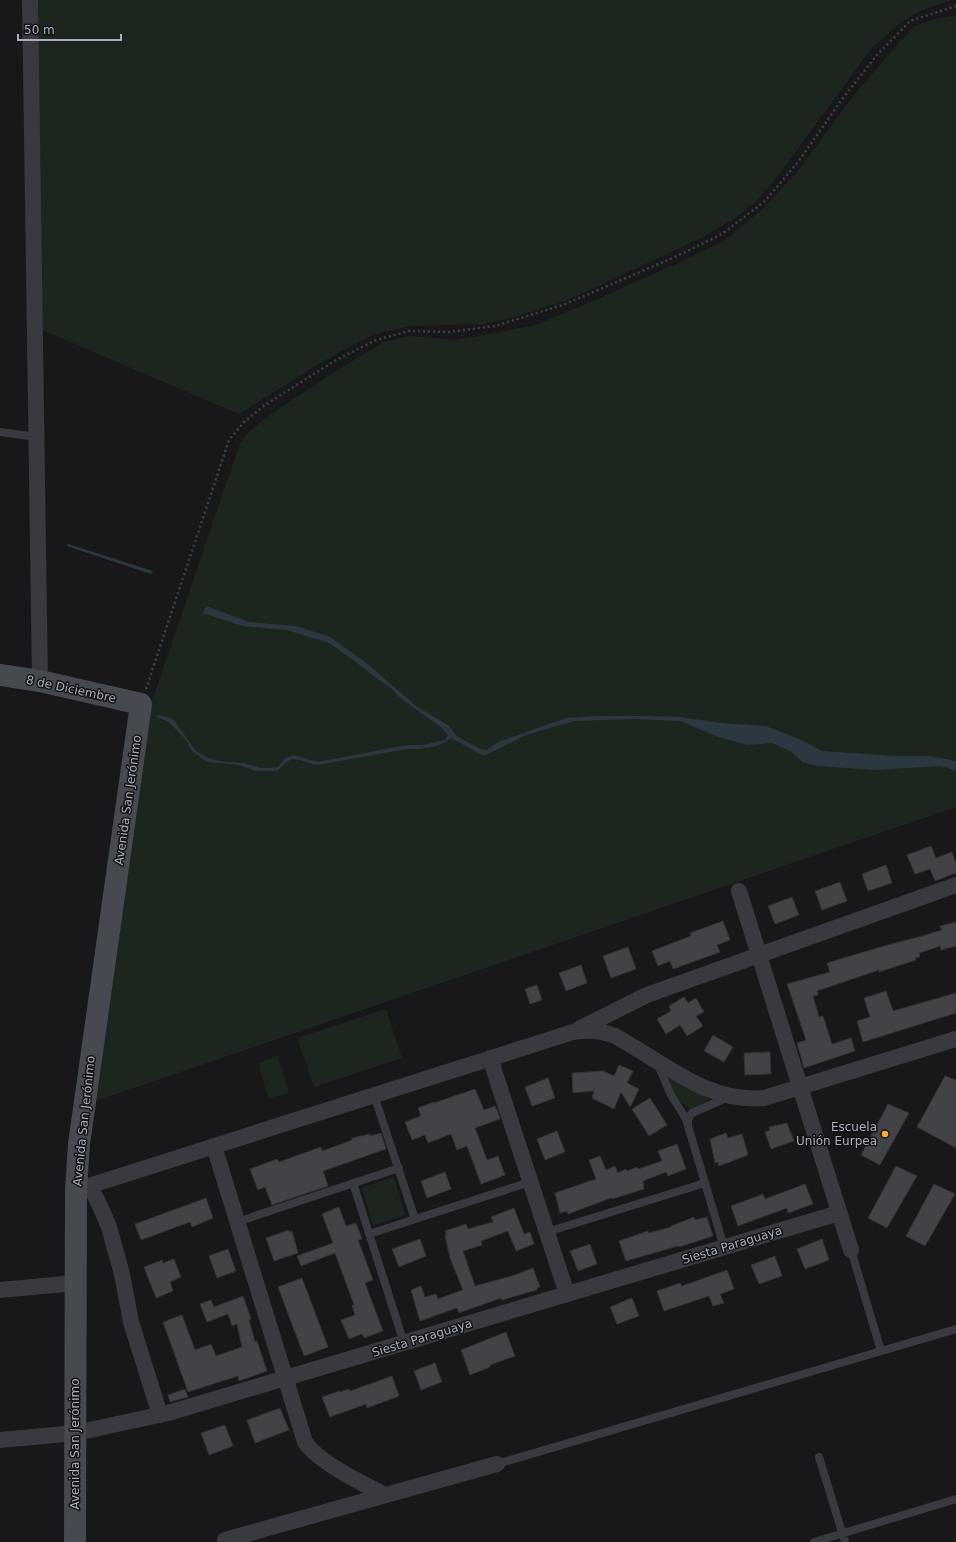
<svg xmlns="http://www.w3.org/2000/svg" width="956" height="1542" font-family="'DejaVu Sans',sans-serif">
<rect width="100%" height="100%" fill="#18181a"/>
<!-- green -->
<path fill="#1d261e" d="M 35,0 L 953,0 L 948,1 L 918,12 L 899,24 L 870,50 L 784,168 L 760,198 L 737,217 L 705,236 L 573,298 L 511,318 L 483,324 L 409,326 L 372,335 L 322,362 L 239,414 L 40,329 Z
M 956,15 L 956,807 L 93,1102 L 147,716 L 240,443 L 250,431 L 268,416 L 341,368 L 384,342 L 409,336 L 457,340 L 536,325 L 586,304 L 678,263 L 725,240 L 760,211 L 798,171 L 850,100 L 901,40 L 915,26 L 935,19 Z
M 386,1009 L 402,1058 L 314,1087 L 297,1038 Z
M 278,1056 L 289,1093 L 269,1099 L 258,1063 Z
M 670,1079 L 707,1097 L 709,1099 L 708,1101 L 692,1109 C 680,1105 670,1092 670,1079 Z
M 390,1178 L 393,1178 L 395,1180 L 405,1215 L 374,1225 L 372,1222 L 362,1189 L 364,1187 Z"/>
<!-- water -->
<path fill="#2c383f" d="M 68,544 L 153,571 L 151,574 L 67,546 Z
M 206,606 L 249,622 L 296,626 L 330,637 L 369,665 L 416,706 L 448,725 L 457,736 L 480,749 L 487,750 L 498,742 L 566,718 L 596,716 L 649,716 L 680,717 L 721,723 L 765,726 L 797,738 L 822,751 L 892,756 L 928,756 L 956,761 L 956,771 L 941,766 L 874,770 L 818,766 L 802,762 L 792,752 L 772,743 L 747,745 L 716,736 L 680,721 L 637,719 L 574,721 L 526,735 L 484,756 L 451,738 C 439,748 421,749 407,749 L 317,765 L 300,760 L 292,759 L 286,762 L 277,771 L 256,771 L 239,765 L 207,762 L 192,751 L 186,740 L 169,722 L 157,717 L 158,715 L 171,718 L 175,722 L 196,751 L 208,758 L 224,762 L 244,763 L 261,768 L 271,768 L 278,767 L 286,758 L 293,755 L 318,762 L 407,745 L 424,745 L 445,740 L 448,735 L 442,728 L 399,697 L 391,688 L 372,675 L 364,668 L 329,643 L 287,630 L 243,626 L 203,613 Z"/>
<!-- building -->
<path fill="#424347" stroke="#323236" d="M 931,846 L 936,858 L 952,852 L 956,864 L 956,873 L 935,881 L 930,869 L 915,874 L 907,855 Z
M 886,865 L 892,883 L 868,891 L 862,874 Z
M 840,882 L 847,901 L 822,910 L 815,891 Z
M 792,897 L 799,915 L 775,924 L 768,906 Z
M 723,921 L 730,940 L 717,945 L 720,952 L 673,969 L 670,961 L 658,966 L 652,951 L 691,936 L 690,933 Z
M 956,922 L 956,946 L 941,950 L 940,946 L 919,953 L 920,957 L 915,958 L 916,960 L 879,972 L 879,970 L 817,991 L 818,995 L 813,996 L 819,1017 L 823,1016 L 832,1044 L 851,1038 L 855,1051 L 804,1068 L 797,1043 L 806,1040 L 787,984 L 830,972 L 827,963 L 884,946 L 922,936 L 942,930 L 940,926 Z
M 628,947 L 636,969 L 611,978 L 603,956 Z
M 581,965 L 587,983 L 566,991 L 559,973 Z
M 537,985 L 542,1000 L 530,1004 L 525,989 Z
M 886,991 L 893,1011 L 956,993 L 956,1013 L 863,1042 L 857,1021 L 870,1017 L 864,998 Z
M 684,997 L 688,1003 L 696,998 L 704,1012 L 696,1016 L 703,1026 L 687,1036 L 680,1025 L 666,1034 L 657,1019 L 671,1011 L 669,1006 Z
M 713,1035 L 733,1047 L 724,1062 L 704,1051 Z
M 770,1052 L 771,1074 L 745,1075 L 744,1053 Z
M 619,1065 L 633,1071 L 627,1083 L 639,1089 L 630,1107 L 621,1092 L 614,1109 L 592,1098 L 594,1091 L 573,1093 L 572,1073 L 603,1071 L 614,1076 Z
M 945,1076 L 956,1080 L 956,1148 L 917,1127 Z
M 548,1078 L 555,1098 L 532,1106 L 525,1087 Z
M 475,1089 L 484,1110 L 495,1106 L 498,1112 L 500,1119 L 475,1128 L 487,1160 L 498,1156 L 505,1175 L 481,1184 L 467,1146 L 457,1150 L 451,1134 L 428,1143 L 425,1135 L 412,1140 L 405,1122 L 421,1116 L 418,1108 L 434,1102 L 434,1103 Z
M 650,1098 L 667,1125 L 649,1136 L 632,1109 Z
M 888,1104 L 909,1113 L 880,1165 L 861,1155 Z
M 787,1123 L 794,1141 L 771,1149 L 765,1132 L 770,1130 L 769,1127 Z
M 557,1131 L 565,1152 L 545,1160 L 537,1139 Z
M 381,1133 L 386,1149 L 323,1171 L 328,1186 L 272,1205 L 265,1187 L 258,1190 L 250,1169 L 277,1159 L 279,1162 L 321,1147 L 322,1151 L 347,1142 L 352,1140 L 352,1138 L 370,1134 L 370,1136 Z
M 726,1133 L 728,1138 L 742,1134 L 748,1155 L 719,1166 L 718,1162 L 715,1163 L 710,1139 Z
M 677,1144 L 686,1169 L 668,1176 L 666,1172 L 643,1181 L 644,1189 L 612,1199 L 611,1198 L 568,1214 L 567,1211 L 560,1213 L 555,1193 L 596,1179 L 589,1160 L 600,1156 L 606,1170 L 615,1166 L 618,1173 L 626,1169 L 627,1171 L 637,1167 L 638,1169 L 662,1161 L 658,1151 Z
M 896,1166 L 917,1176 L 887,1228 L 868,1218 Z
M 445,1172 L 451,1189 L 427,1198 L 421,1181 Z
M 805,1184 L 813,1204 L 788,1213 L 787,1208 L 738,1226 L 731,1206 L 763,1194 L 765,1199 Z
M 934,1184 L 955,1194 L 925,1246 L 906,1236 Z
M 206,1198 L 213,1218 L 192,1227 L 190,1222 L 141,1240 L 135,1224 Z
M 339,1207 L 346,1226 L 356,1223 L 362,1239 L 358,1240 L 373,1280 L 365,1283 L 383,1331 L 364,1338 L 362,1334 L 349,1339 L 341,1320 L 355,1315 L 352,1305 L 354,1305 L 335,1253 L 301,1266 L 297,1256 L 333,1243 L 322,1214 Z
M 514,1208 L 524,1234 L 530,1232 L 534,1244 L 516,1251 L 508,1231 L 481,1241 L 482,1245 L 463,1251 L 475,1286 L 515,1275 L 533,1268 L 540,1287 L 537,1288 L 537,1290 L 502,1300 L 501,1298 L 459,1313 L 457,1308 L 420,1321 L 411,1290 L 421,1286 L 425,1297 L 436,1294 L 438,1299 L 463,1290 L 450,1258 L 445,1235 L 447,1235 L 445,1231 L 466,1224 L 468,1229 L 493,1222 L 491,1217 Z
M 694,1217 L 695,1220 L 707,1217 L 713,1236 L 679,1247 L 678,1246 L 626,1261 L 619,1241 L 648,1231 L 649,1233 L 671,1227 L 671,1226 Z
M 289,1230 L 289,1232 L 292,1231 L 298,1253 L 274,1261 L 266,1238 Z
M 420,1239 L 426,1256 L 399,1267 L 392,1249 Z
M 822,1239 L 829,1260 L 805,1269 L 797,1249 Z
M 590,1244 L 597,1264 L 578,1271 L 570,1251 Z
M 228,1249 L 236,1271 L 217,1278 L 209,1256 Z
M 775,1256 L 782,1276 L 759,1284 L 751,1265 Z
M 174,1259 L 181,1277 L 170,1282 L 173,1291 L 156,1298 L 144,1267 L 162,1260 L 163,1263 Z
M 727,1270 L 734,1289 L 720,1294 L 724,1303 L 713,1306 L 709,1296 L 664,1311 L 657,1291 L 680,1283 L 682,1286 Z
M 302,1278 L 328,1347 L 304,1356 L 278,1287 Z
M 243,1296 L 251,1319 L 249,1320 L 255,1342 L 257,1341 L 267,1371 L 239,1381 L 238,1376 L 188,1392 L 163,1322 L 182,1315 L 195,1350 L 211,1344 L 216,1356 L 242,1347 L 237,1324 L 232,1326 L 228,1314 L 207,1322 L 200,1304 L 211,1300 L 214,1307 Z
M 632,1298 L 639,1316 L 617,1324 L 610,1307 Z
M 506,1332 L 515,1356 L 490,1365 L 490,1367 L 470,1375 L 461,1350 Z
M 435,1363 L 442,1382 L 421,1390 L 414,1371 Z
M 392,1376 L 399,1396 L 367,1408 L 366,1404 L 330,1417 L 322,1397 L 339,1391 L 340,1392 L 349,1389 L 350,1391 Z
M 185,1389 L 188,1397 L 170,1402 L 168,1395 Z
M 280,1408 L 289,1430 L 255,1443 L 247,1420 Z
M 225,1425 L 233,1446 L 209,1455 L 201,1433 Z"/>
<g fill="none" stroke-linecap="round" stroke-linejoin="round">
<!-- path -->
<path stroke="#3e4146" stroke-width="2.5" stroke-dasharray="2 3" stroke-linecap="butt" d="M 146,689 L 229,440 L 244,422 L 265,405 L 336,360 L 376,340 L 409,331 L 450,332 L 495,326 L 563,305 L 675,257 L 722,234 L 765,201 L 798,162 L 843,98 L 877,55 L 910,21 L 956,6"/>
<!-- lane -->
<path stroke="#383a3f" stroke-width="8" d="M 0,432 L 37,437
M 658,1065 L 671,1095 L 686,1119 L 724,1247
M 374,1095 L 415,1219
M 688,1124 L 688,1119 L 692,1113 L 726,1098
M 353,1183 L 404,1343
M 237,1222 L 399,1168
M 547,1232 L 705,1183
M 369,1234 L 530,1182
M 851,1250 L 881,1351
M 819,1457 L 845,1542
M 497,1464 L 956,1329
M 814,1542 L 956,1499"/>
<!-- street -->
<path stroke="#383a3f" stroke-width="16" d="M 30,0 L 40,681
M 739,891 L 851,1250
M 579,1029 L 647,995 L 956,885
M 490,1058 L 567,1294
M 214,1146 L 305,1442 C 318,1462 363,1484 385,1495
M 90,1186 L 100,1206 L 109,1227 L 122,1274 L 131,1322 L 160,1415
M 76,1190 L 573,1032 C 589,1030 599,1030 615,1036 C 663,1062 706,1103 764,1098 L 956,1039
M 0,1290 L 75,1283
M 0,1440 L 76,1433 L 168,1413 L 839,1213
M 226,1542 L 225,1540 L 497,1464"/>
<!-- secondary -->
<path stroke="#464950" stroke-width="22" d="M 0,675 L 40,681 L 141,704 L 79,1144 L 76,1190 L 75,1542"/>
</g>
<!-- markers -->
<circle fill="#ffaa2b" stroke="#131315" stroke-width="1.5" cx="885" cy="1134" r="4"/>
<g text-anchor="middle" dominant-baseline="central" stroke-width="3" stroke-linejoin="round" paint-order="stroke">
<!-- street labels -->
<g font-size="12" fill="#a9b0bb" stroke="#131315">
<text transform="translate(71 689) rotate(12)">8 de Diciembre</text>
<text transform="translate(128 800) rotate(-82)">Avenida San Jerónimo</text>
<text transform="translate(84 1121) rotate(-84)">Avenida San Jerónimo</text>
<text transform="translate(732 1245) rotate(-17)">Siesta Paraguaya</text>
<text transform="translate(422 1338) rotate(-17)">Siesta Paraguaya</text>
<text transform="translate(75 1444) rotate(-90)">Avenida San Jerónimo</text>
</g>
<!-- poi labels -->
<g font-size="12" fill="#a9b0bb" stroke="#131315" text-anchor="end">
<text x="877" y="1127">Escuela<tspan x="877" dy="14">Unión Eurpea</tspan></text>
</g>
</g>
<!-- scale -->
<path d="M18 34v6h103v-6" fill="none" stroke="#a9b0bb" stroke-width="2"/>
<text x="24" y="34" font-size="12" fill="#a9b0bb" stroke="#131315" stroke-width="3" paint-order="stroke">50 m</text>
</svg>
